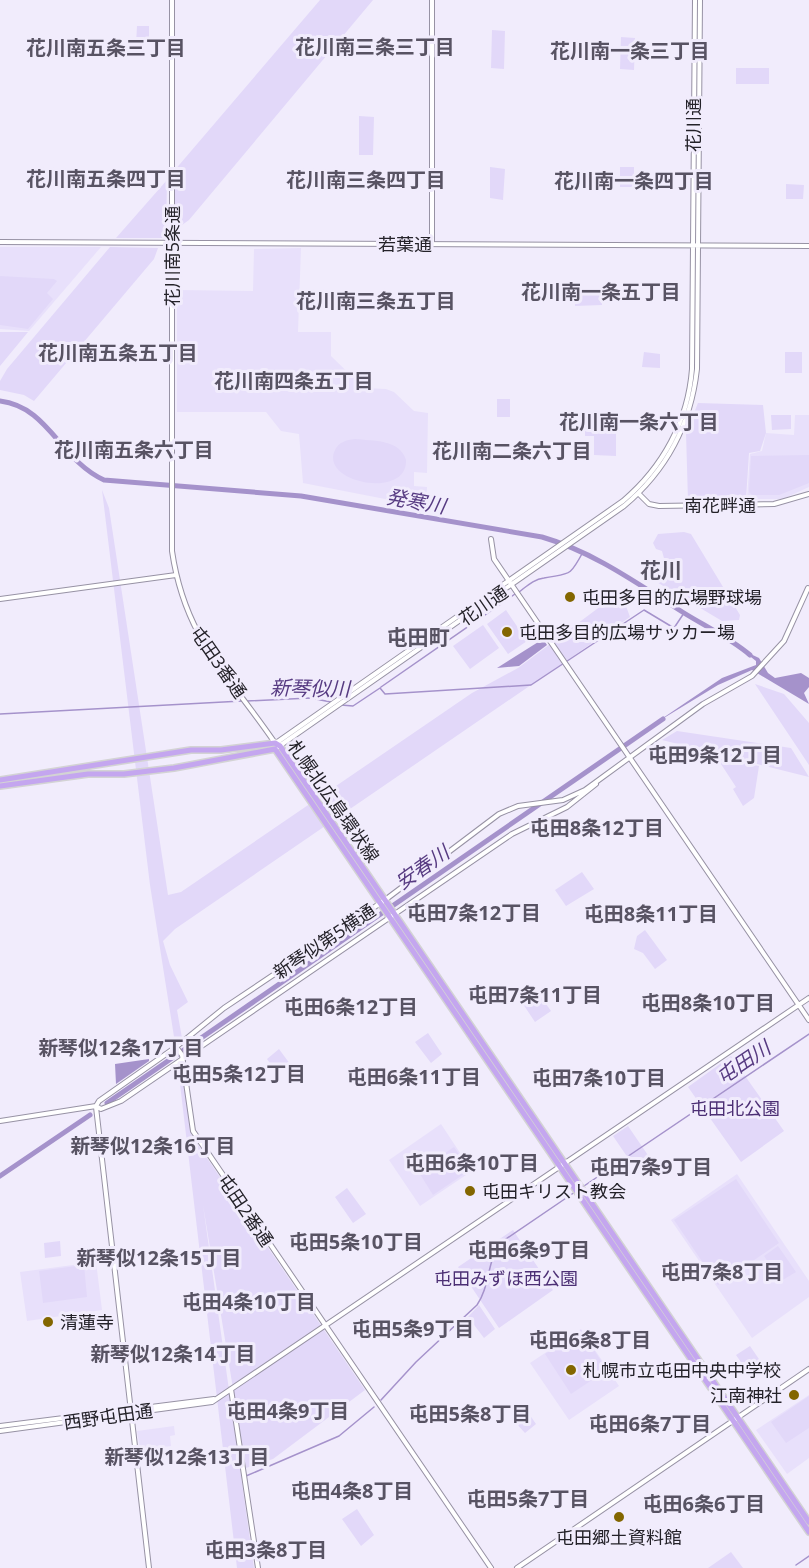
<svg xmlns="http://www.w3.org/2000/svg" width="809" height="1568" font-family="'Open Sans','Noto Sans JP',sans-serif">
<rect width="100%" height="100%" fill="#f1ecfc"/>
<!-- built -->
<path fill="#e8e0fb" d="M 0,247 L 101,247 L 29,331 L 0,329 Z
M 301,248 L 298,332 L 331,332 L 331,356 L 364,388 L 386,389 L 394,392 L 414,411 L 428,413 L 427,473 L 414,472 L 414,486 L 427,487 L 426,507 L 303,483 L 299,434 L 281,431 L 266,412 L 177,412 L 177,290 L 253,291 L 254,249 Z
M 795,415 L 809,415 L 809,487 L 783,499 L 747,499 L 750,454 L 762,451 L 766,433 L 794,435 Z
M 441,1124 L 472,1171 L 420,1206 L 389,1160 Z
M 737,1174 L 809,1281 L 809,1297 L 752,1338 L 671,1220 Z
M 96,1262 L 102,1310 L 27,1321 L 20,1272 Z
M 581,1329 L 619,1386 L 569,1420 L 530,1363 Z
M 809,1395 L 809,1458 L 787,1474 L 756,1430 Z
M 174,1426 L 175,1435 L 170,1436 L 171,1446 L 140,1450 L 137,1431 Z"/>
<!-- green -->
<path fill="#e2d8f9" d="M 320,0 L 373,0 L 189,220 L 175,230 L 174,171 Z
M 137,26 L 149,26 L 149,43 L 136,44 Z
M 492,30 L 505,31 L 504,69 L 491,68 Z
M 621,37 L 635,38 L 634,70 L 620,69 Z
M 736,68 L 769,68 L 769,84 L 736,84 Z
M 359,116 L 374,117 L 373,155 L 359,155 Z
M 490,167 L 505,169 L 503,200 L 490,198 Z
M 620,167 L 634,167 L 634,187 L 620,187 Z
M 167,180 L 166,234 L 162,238 L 116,238 Z
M 786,184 L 804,185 L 803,199 L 786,199 Z
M 110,247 L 158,248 L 154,259 L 34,401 L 24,395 L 0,390 L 0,381 L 7,369 Z
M 0,276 L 54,279 L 57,281 L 47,293 L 53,299 L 28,329 L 0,325 Z
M 575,292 L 602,293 L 602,305 L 575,306 Z
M 0,332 L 28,332 L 0,366 Z
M 644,352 L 660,354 L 660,368 L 642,367 Z
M 785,352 L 802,352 L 802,373 L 785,373 Z
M 497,399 L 510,399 L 510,417 L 497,417 Z
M 698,403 L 763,405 L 766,433 L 760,451 L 749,453 L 746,499 L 688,501 L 686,433 Z
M 771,415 L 791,415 L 791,429 L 772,430 Z
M 585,431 L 616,432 L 616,456 L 594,455 L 594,436 L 585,436 Z
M 355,439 C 373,441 400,439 406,460 C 408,500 319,483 335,450 C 339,442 346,440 355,439 Z
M 809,455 L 809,483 L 779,495 L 752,495 L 749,492 L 751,456 Z
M 102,490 L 109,508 L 168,895 L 181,892 L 472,693 L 518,668 L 613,597 L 617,596 L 626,606 L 630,617 L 175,929 L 163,941 L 170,965 L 188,1002 L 177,1010 L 182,1038 L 175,1043 L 150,885 Z
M 684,532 L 691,534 L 740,615 L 739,620 L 722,621 L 650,578 L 655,564 L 662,567 L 665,562 L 662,551 L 656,549 L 653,543 L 658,534 Z
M 506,610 L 527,641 L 508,654 L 487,624 Z
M 483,625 L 499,648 L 470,669 L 453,646 Z
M 755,684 L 784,694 L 809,723 L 809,765 Z
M 677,731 L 791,748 L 809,777 L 662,740 Z
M 717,758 L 759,766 L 754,798 L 743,806 L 733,789 L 736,787 Z
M 582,872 L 594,889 L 566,906 L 555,890 Z
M 645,930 L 667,960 L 655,969 L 643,953 L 634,949 L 637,936 Z
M 539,994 L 551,1011 L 535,1022 L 523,1004 Z
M 428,1033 L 442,1054 L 431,1063 L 415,1042 Z
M 279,1049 L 290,1064 L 277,1073 L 267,1059 Z
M 731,1056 L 784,1131 L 741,1162 L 688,1087 Z
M 178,1067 L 181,1068 L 192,1136 L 365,1390 L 273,1459 L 246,1468 L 203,1205 L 254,1568 L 237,1568 Z
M 628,1126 L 654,1164 L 639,1174 L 613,1136 Z
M 454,1147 L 470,1170 L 433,1195 L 418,1171 Z
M 736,1179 L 779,1243 L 718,1285 L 674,1220 Z
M 347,1188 L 366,1214 L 353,1223 L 335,1197 Z
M 513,1230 L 553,1290 L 499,1328 L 458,1267 Z
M 60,1241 L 61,1256 L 45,1258 L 44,1243 Z
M 778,1246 L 796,1272 L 781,1281 L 764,1256 Z
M 84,1265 L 87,1297 L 43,1303 L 39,1271 Z
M 479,1305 L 495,1329 L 484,1338 L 468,1317 Z
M 581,1330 L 607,1370 L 571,1394 L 545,1354 Z
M 750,1346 L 763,1365 L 750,1375 L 736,1355 Z
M 809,1396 L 809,1428 L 786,1443 L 771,1422 Z
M 527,1411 L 536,1424 L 525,1433 L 514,1421 Z
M 357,1509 L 374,1535 L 361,1546 L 342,1519 Z
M 731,1552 L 743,1568 L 708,1568 Z"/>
<!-- water -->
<path fill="#a592cb" d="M 543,639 L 547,645 L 519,666 L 497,668 Z
M 742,650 L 759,658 L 768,673 L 775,678 L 801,673 L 809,678 L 809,687 L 804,693 L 809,704 L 752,670 L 718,685 L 654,724 L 722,678 L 756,665 L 756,661 Z
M 149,1059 L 149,1061 L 116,1084 L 115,1064 Z"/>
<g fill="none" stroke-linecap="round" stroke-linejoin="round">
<!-- stream -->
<path stroke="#a592cb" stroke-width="1.5" d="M 519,592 C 527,586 534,579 544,578 C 570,573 569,578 583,552
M 381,687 L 515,594
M 247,701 L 310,698 L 331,702
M 341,705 L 353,706 L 380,688 L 385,694 L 531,685 L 644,610 L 674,628 L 684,613
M 0,714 L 242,701
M 584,1186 L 809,1034
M 381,1400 L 416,1362 L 477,1305 C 490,1286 487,1262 500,1243 L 575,1192
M 246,1476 L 339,1436 L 374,1407
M 796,1565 L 809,1556"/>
<!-- river -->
<path stroke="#a592cb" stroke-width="5" d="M 0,401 C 49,407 59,459 104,480 L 301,496 L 542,537 C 594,552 638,584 684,613 C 705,626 730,638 750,655
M 107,1103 L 663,719
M 0,1176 L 90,1115"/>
<!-- tertiary casing -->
<g stroke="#9792a4" stroke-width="6">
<path id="tertiary" d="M 172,0 L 172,551 C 185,639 228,674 275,743
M 0,242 L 809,246
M 432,244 L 432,0
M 639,494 L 649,504 L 659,506 L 774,504 L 809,494
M 491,539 L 494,559 L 809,1020
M 0,599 L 176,575
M 276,743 L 623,501 C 663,467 688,421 692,369 L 695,0
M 278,747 L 624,506 C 667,470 691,423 697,369 L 700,0
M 176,1047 L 182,1055 L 193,1131 L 491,1568
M 96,1106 L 101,1109 L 121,1101 L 512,834 L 567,807 L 596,784
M 96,1107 L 149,1568
M 0,1121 L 96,1106 L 99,1101 L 176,1047 L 224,1008 L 385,900 L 499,814 L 518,806 L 563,800 L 585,790 L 703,704 L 752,676 L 784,641 L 808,588
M 231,1389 L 258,1568
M 0,1426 L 214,1399
M 0,1431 L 212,1402 L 809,998
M 517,1568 L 809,1369"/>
</g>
<!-- primary casing -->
<g stroke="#d3d3d4" stroke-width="8">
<path id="primary" d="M 0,780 L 191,750 L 221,750 L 275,743 L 280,746 L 809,1522
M 0,786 L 88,774 L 124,774 L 174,768 L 275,749 L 809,1532"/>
</g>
<!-- tertiary -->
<use href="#tertiary" stroke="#fff" stroke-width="4"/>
<!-- primary -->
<use href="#primary" stroke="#c4a6ef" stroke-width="5"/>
</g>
<!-- markers -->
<g fill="#836600" stroke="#f1ecfc" stroke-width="2">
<circle cx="570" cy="597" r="6"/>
<circle cx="507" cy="632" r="6"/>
<circle cx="470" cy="1191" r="6"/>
<circle cx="48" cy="1322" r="6"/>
<circle cx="571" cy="1370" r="6"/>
<circle cx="794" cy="1395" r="6"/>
<circle cx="619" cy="1517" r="6"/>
</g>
<g text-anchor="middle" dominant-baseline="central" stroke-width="6" stroke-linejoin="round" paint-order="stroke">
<!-- street labels -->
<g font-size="18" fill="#242229" stroke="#f1ecfc">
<text transform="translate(693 125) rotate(-90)">花川通</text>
<text x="405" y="244">若葉通</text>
<text transform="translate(172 256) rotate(-90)">花川南5条通</text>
<text x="720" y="505">南花畔通</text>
<text transform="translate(483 605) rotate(-35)">花川通</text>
<text transform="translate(219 662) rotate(55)">屯田3番通</text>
<text transform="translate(334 801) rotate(55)">札幌北広島環状線</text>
<text transform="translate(324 941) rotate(-34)">新琴似第5横通</text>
<text transform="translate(246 1210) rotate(56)">屯田2番通</text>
<text transform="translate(108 1416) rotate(-8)">西野屯田通</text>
</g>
<!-- poi labels -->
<g font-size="18" fill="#242229" stroke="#f1ecfc" text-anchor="start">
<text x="582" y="597">屯田多目的広場野球場</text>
<text x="519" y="632">屯田多目的広場サッカー場</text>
<text x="482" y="1191">屯田キリスト教会</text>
<text x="60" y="1322">清蓮寺</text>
<text x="583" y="1370">札幌市立屯田中央中学校</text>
<text x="782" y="1395" text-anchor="end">江南神社</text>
<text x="619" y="1537" text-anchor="middle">屯田郷土資料館</text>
</g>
<!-- park labels -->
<g font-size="18" fill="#4c2f74" stroke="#f1ecfc">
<text x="735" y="1108">屯田北公園</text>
<text x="506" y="1278">屯田みずほ西公園</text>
</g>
<!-- neighbourhood labels -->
<g font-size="20" font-weight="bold" fill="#585363" stroke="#f1ecfc">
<text x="375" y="46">花川南三条三丁目</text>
<text x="106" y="47">花川南五条三丁目</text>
<text x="630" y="50">花川南一条三丁目</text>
<text x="106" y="178">花川南五条四丁目</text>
<text x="366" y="179">花川南三条四丁目</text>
<text x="634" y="180">花川南一条四丁目</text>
<text x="601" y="291">花川南一条五丁目</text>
<text x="376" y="300">花川南三条五丁目</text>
<text x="118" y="352">花川南五条五丁目</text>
<text x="294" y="380">花川南四条五丁目</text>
<text x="639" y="421">花川南一条六丁目</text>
<text x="134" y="449">花川南五条六丁目</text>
<text x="512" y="450">花川南二条六丁目</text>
<text x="715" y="754">屯田9条12丁目</text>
<text x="597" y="827">屯田8条12丁目</text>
<text x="474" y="912">屯田7条12丁目</text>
<text x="651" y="913">屯田8条11丁目</text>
<text x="535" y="994">屯田7条11丁目</text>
<text x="708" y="1002">屯田8条10丁目</text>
<text x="351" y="1006">屯田6条12丁目</text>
<text x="121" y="1047">新琴似12条17丁目</text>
<text x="239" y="1073">屯田5条12丁目</text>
<text x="414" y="1076">屯田6条11丁目</text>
<text x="599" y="1077">屯田7条10丁目</text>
<text x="153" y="1145">新琴似12条16丁目</text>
<text x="472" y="1162">屯田6条10丁目</text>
<text x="651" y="1166">屯田7条9丁目</text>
<text x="356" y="1241">屯田5条10丁目</text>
<text x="529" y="1249">屯田6条9丁目</text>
<text x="159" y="1257">新琴似12条15丁目</text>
<text x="722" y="1271">屯田7条8丁目</text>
<text x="249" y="1301">屯田4条10丁目</text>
<text x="413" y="1328">屯田5条9丁目</text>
<text x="590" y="1339">屯田6条8丁目</text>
<text x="173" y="1353">新琴似12条14丁目</text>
<text x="288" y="1410">屯田4条9丁目</text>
<text x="470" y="1413">屯田5条8丁目</text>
<text x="650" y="1423">屯田6条7丁目</text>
<text x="187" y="1456">新琴似12条13丁目</text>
<text x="352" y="1490">屯田4条8丁目</text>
<text x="528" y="1498">屯田5条7丁目</text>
<text x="704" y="1503">屯田6条6丁目</text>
<text x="266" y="1549">屯田3条8丁目</text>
</g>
<!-- water labels -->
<g font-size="20" font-style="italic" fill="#573b82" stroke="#f1ecfc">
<text transform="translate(416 501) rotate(10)">発寒川</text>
<text transform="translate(310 688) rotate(1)">新琴似川</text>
<text transform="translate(422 867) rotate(-35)">安春川</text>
<text transform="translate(743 1062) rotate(-34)">屯田川</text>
</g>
<!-- quarter labels -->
<g font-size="21" font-weight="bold" fill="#585363" stroke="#f1ecfc">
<text x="661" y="570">花川</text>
<text x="418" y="637">屯田町</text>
</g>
</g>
</svg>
